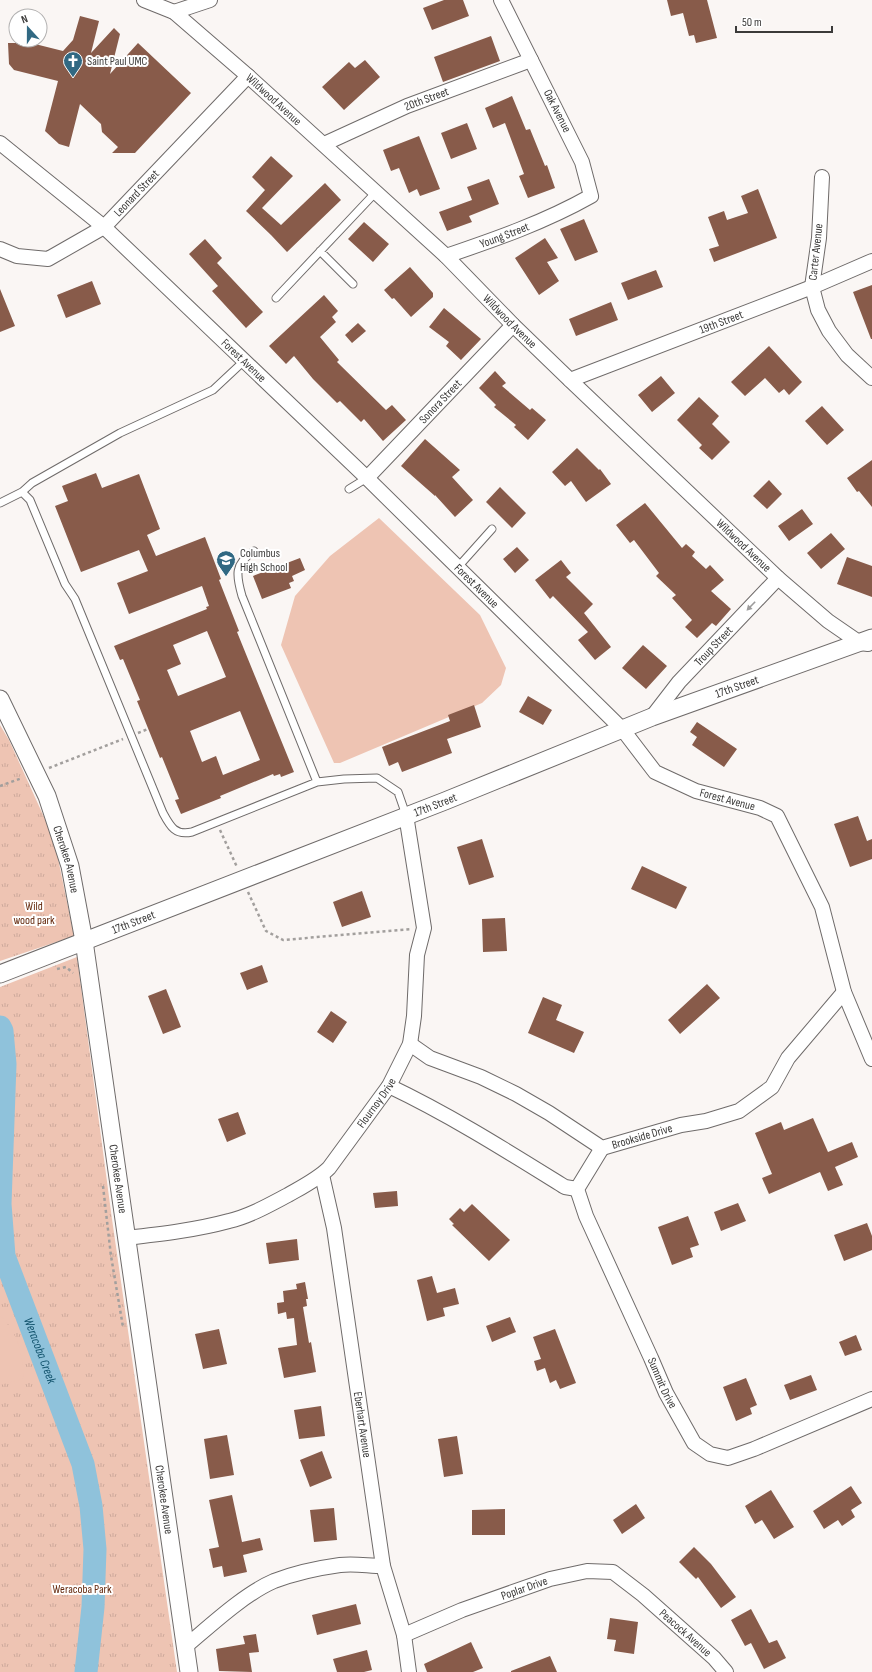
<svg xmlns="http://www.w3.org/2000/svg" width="872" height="1672" font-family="'Sofia Sans Condensed',sans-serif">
<defs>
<pattern id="park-tufts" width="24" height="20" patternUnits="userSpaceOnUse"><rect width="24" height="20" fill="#eec4b3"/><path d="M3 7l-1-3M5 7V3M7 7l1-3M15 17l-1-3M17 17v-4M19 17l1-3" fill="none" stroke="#cda99b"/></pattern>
</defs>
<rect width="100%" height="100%" fill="#faf6f4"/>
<!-- park -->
<path fill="url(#park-tufts)" d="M 0,725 L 9,740 L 54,839 L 74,936 L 0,961 Z
M 77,957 L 112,1219 L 177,1672 L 0,1672 L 0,987 Z"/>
<!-- pitch -->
<path fill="#eec4b3" d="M 379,518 L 480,615 L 506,668 L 501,685 L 482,703 L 340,763 L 334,763 L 281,645 L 295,596 L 330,556 Z
M 0,1315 C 19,1337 21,1348 24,1376 L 22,1379 L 0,1385 Z"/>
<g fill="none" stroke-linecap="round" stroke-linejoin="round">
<!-- river -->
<path stroke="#8fc2db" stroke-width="23" id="s1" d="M 0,1027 L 2,1031 L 5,1064 L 0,1204 L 4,1256 L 83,1464 L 91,1506 L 95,1549 L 93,1607 L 86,1672"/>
</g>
<!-- building -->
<path fill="#885b4a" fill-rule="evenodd" d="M 444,0 L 463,0 L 469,16 L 432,30 L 423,8 Z
M 667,0 L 707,0 L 717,38 L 696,43 L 694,35 L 689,36 L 683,13 L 671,16 Z
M 80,16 L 99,21 L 91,53 L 114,28 L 120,34 L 110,74 L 138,43 L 191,93 L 135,153 L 112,153 L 118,147 L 102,132 L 101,124 L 80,104 L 69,147 L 59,144 L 45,131 L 58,81 L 14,70 L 9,64 L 8,43 L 16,43 L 19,40 L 63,51 L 73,40 Z
M 491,36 L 500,61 L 443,82 L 434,57 Z
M 365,60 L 380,77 L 344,110 L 322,87 L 349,62 L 355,68 Z
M 512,96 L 526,130 L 530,129 L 545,166 L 547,165 L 555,188 L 528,198 L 519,176 L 524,174 L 505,123 L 493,128 L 485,108 Z
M 467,123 L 477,149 L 451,159 L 441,133 Z
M 419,136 L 440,189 L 420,196 L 417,189 L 409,193 L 399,168 L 391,171 L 383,150 Z
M 271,156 L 293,176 L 262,208 L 281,225 L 325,183 L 341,200 L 287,252 L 271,235 L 246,211 L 265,190 L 252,177 Z
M 489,179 L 499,204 L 469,216 L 472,222 L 447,231 L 439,212 L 472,200 L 467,187 Z
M 758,189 L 777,238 L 714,262 L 709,249 L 719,246 L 708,217 L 724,211 L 727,220 L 748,213 L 741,196 Z
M 584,219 L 598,252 L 575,261 L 560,229 Z
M 364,222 L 389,244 L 373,262 L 348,239 Z
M 545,238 L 558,258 L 547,262 L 559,281 L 539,295 L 515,258 Z
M 205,239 L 222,258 L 217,263 L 263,312 L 246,328 L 212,291 L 218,286 L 189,254 Z
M 410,267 L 433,293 L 433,297 L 411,317 L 394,298 L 392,299 L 384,290 Z
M 656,270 L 663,287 L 628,300 L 621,283 Z
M 92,281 L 101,304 L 66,318 L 57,295 Z
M 872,285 L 872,339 L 871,339 L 853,292 Z
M 0,289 L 15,326 L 0,332 Z
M 324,295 L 338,311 L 332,317 L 336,322 L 320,337 L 339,360 L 337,362 L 386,410 L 392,405 L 406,420 L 383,441 L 364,419 L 361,422 L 340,401 L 337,403 L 313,379 L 294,356 L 286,364 L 269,346 Z
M 611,302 L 618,320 L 576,336 L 569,319 Z
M 444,308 L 481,339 L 461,360 L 446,346 L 449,342 L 429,327 Z
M 358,323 L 366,331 L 352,343 L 345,335 Z
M 769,346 L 802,382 L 789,395 L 784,389 L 779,393 L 765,378 L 745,396 L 731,382 Z
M 495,371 L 506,383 L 502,386 L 530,410 L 532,408 L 546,420 L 528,440 L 514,427 L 516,425 L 494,407 L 496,405 L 479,388 Z
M 661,376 L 675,393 L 652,412 L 638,395 Z
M 699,397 L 719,416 L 712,424 L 730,442 L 712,460 L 699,448 L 702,445 L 677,420 Z
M 822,406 L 844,430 L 827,445 L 805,421 Z
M 425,439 L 460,470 L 452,477 L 473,500 L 455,517 L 435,495 L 435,496 L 401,466 Z
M 577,448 L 599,470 L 600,469 L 611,484 L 586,502 L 571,481 L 565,486 L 552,472 Z
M 872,460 L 872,507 L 859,491 L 857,492 L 847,478 Z
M 96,473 L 102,488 L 139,474 L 160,529 L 147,535 L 156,556 L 205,537 L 221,579 L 219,580 L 239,631 L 237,632 L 294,772 L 281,777 L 280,774 L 274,776 L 273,774 L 220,796 L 221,798 L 181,814 L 175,800 L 179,799 L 162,757 L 160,758 L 137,701 L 140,700 L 123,659 L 120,660 L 114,646 L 207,609 L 206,607 L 209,606 L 202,586 L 129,614 L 117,583 L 148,571 L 139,550 L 81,572 L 55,506 L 68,501 L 62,486 ZM 207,631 L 226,677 L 178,696 L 167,670 L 181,664 L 173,645 ZM 240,711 L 260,760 L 223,775 L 216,756 L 202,762 L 190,731 Z
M 769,480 L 782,494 L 767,509 L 753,496 Z
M 500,487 L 526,513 L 512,528 L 486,502 Z
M 645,503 L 682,548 L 686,544 L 695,552 L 692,556 L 706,569 L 710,565 L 724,580 L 711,591 L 731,609 L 716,626 L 712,623 L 697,638 L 685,627 L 692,620 L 672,598 L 676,595 L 656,576 L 659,573 L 634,540 L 630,543 L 616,525 Z
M 802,509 L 813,524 L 789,541 L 778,526 Z
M 831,533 L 845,549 L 821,569 L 807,553 Z
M 517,547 L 529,560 L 515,573 L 503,559 Z
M 847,557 L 872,566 L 872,597 L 837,584 Z
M 300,558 L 305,570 L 292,576 L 294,581 L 289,583 L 291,588 L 262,599 L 253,576 Z
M 561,560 L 571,573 L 566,577 L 593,604 L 584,613 L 611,647 L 595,660 L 578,640 L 588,632 L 553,596 L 550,599 L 535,580 Z
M 643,645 L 667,666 L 646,689 L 622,668 Z
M 528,696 L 552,710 L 543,725 L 519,712 Z
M 474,705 L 481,727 L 447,739 L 452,753 L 402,772 L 398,762 L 389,766 L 382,747 L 450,721 L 448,715 Z
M 697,722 L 737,749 L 724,767 L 692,745 L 697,737 L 690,732 Z
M 858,816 L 867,841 L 872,839 L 872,859 L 850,867 L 834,824 Z
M 482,839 L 494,877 L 469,885 L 457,847 Z
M 642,866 L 687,887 L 676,909 L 631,889 Z
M 362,891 L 371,917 L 342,927 L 333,902 Z
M 505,918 L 507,951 L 483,952 L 482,919 Z
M 262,965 L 268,982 L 247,990 L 240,973 Z
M 707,984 L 720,998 L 680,1034 L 668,1020 Z
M 166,989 L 181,1027 L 163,1034 L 148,996 Z
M 543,997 L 562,1005 L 556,1020 L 584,1032 L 574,1053 L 528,1033 Z
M 331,1011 L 347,1022 L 333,1043 L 317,1032 Z
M 238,1112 L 246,1134 L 227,1142 L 218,1119 Z
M 813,1118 L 828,1152 L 852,1142 L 858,1157 L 835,1167 L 843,1185 L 828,1191 L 820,1172 L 769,1194 L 762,1178 L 772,1174 L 755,1133 L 781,1122 L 784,1130 Z
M 397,1191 L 398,1206 L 375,1208 L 373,1193 Z
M 738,1203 L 746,1221 L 721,1231 L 714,1212 Z
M 472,1204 L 510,1240 L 489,1261 L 452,1225 L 454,1224 L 449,1219 L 460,1208 L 464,1212 Z
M 688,1216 L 699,1245 L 690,1248 L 693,1257 L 672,1265 L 658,1227 Z
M 867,1223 L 872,1236 L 872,1250 L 844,1261 L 834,1235 Z
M 297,1239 L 299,1260 L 269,1264 L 266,1243 Z
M 432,1276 L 437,1293 L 455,1288 L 459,1304 L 443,1308 L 445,1316 L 427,1321 L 417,1280 Z
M 305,1282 L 308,1299 L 306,1299 L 307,1306 L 303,1307 L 309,1343 L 311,1342 L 316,1372 L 284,1378 L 278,1348 L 297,1345 L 294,1318 L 287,1319 L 286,1312 L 278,1314 L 277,1303 L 284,1302 L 283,1291 L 297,1289 L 296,1284 Z
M 510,1317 L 516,1332 L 492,1342 L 486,1326 Z
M 219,1329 L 227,1364 L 203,1369 L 195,1334 Z
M 555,1329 L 576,1383 L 560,1389 L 556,1380 L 550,1383 L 545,1368 L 537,1371 L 534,1361 L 541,1359 L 533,1337 Z
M 856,1335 L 862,1350 L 845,1356 L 839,1342 Z
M 811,1375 L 817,1390 L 790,1400 L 784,1385 Z
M 746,1378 L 757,1405 L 750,1408 L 752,1414 L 736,1421 L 723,1387 Z
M 321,1406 L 325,1436 L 299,1439 L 294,1410 Z
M 227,1435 L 234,1475 L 210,1479 L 204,1439 Z
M 457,1436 L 463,1474 L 444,1477 L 438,1439 Z
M 322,1451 L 332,1478 L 310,1487 L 300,1460 Z
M 851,1486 L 862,1503 L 851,1510 L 855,1517 L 842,1526 L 838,1520 L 824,1529 L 813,1511 Z
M 771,1490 L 794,1527 L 774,1539 L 762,1520 L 755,1524 L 745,1506 Z
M 232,1495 L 242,1542 L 260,1538 L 263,1550 L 243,1555 L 247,1572 L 224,1577 L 222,1566 L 213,1568 L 209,1549 L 219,1547 L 209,1500 Z
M 636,1504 L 645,1518 L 622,1534 L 613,1520 Z
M 334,1508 L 337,1540 L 314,1542 L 310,1510 Z
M 505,1509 L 505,1535 L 472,1535 L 472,1510 Z
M 694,1547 L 711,1564 L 736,1597 L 721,1608 L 698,1577 L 696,1579 L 679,1562 Z
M 356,1604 L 361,1624 L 317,1635 L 312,1615 Z
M 751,1609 L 769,1643 L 777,1640 L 786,1658 L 764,1669 L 751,1643 L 745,1646 L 731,1620 Z
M 610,1618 L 638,1622 L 634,1654 L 614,1651 L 616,1640 L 607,1639 Z
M 256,1634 L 259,1652 L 249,1653 L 252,1672 L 219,1671 L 216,1649 L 245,1644 L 243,1636 Z
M 471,1642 L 483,1668 L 473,1672 L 427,1672 L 424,1664 Z
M 367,1650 L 372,1670 L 364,1672 L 337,1672 L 333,1659 Z
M 550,1656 L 557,1672 L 511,1672 L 511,1671 Z"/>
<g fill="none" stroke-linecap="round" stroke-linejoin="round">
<!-- service casing -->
<g stroke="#6f6b6a" stroke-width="9">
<path id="service" d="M 320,251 L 353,284
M 276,298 L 376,192
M 349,489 L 367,478
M 22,492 L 30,500 L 65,584 L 75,599 L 163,813 C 170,826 175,836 192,832 L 317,782 L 344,779 L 377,778 L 398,792 L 406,815
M 0,503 L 22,492 L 32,483 L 120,433 L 213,390 L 244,361
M 254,551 C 234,564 236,575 242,596 L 317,782
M 458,567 L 492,529"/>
</g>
<!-- minor casing -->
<g stroke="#6f6b6a" stroke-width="16">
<g id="minor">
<path id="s2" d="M 144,0 L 174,12 L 248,76 L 446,256 L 513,325 L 570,380 L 778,578 L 828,621 L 860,643 L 868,644"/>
<path d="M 174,12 L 210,0"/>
<path id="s3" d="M 0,143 L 104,227 L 367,478 L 623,730 L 655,772 L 696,791 L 760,808 L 777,816 L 822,907 L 844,992 L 872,1059"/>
<path id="s4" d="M 324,144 L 407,106 L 531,60"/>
<path d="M 822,177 L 819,238 L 812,287 L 818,310 L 829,331 L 847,355 L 872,378"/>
<path id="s5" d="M 0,249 L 17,256 L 48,259 L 104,227 L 248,76"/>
<path id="s6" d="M 446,256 C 496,239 545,222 591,196 L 582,162 L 501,0"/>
<path id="s7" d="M 570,380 L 812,287 L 872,261"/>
<path id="s8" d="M 367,478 L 513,325"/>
<path id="s9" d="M 652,717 L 679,682 L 778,578"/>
<path id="s10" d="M 410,1044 L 430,1058 L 481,1077 L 516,1094 L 549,1113 L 602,1148 L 681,1125 L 706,1121 L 739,1111 L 772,1087 L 788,1058 L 844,992"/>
<path d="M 389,1086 C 450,1115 507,1151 565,1187 L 577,1189"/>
<path id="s11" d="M 602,1148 L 577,1189 L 586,1216 L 651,1358 L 666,1393 L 694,1443 L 710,1454 L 728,1458 L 754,1449 L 872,1399"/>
<path id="s12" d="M 322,1175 L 334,1228 L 383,1566 L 404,1635 L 409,1672"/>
<path id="s13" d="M 126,1238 C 161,1234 196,1230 229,1221 C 250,1216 269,1205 288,1195 C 302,1187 318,1179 329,1168 L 389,1086 L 410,1044 L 414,1016 L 417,955 L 424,928 L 406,815"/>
<path id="s14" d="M 404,1635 L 462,1610 L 550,1579 L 587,1571 L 613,1572 L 643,1595 L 714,1658 L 726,1672"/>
<path d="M 186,1646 C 211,1625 244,1594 274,1581 C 295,1573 318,1568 340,1565 C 354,1563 369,1566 383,1566"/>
</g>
</g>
<!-- tertiary casing -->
<g stroke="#6f6b6a" stroke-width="19">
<g id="tertiary">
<path id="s15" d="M 0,699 L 47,796 L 70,866 L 84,941 L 189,1672"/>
<path id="s16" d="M 0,974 L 445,801 L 652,717 L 872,638"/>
</g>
</g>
<!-- path -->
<path stroke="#a29f9d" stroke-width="2.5" stroke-dasharray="3 3" stroke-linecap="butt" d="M 138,733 L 148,729
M 49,768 L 123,739
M 0,786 L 22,778
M 220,830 L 237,867
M 248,892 L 266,931 L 283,940 L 411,929
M 57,969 L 66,967 L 73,973
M 103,1186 L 111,1256 L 123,1327"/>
<!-- service -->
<use href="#service" stroke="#fff" stroke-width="7"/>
<!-- minor -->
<use href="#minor" stroke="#fff" stroke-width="14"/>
<!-- tertiary -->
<use href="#tertiary" stroke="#fff" stroke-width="17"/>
</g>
<!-- one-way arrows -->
<defs><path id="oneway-solid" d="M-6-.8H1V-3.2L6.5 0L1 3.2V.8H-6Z"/></defs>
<use fill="#9d9c9c" href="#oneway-solid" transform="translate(751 606) rotate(134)"/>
<!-- icons -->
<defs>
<g id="church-pin" transform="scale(1)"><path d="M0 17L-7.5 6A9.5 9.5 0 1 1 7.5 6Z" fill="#316983" stroke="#fff"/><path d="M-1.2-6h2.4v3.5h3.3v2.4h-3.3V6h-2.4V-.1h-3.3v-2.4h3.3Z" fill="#fff"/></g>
<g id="school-pin" transform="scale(1)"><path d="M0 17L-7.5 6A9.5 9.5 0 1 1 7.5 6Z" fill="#316983" stroke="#fff"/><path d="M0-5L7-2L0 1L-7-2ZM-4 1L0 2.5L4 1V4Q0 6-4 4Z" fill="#fff"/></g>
</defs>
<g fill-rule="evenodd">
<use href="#church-pin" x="73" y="61"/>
<use href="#school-pin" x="226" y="560"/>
</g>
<g text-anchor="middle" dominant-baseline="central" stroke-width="4" stroke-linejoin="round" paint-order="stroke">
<!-- poi labels -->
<g font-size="12" fill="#3b3a39" stroke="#fff" text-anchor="start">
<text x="87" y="61">Saint Paul UMC</text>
<text x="240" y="553">Columbus<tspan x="240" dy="14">High School</tspan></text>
</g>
<!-- street labels -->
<g font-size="12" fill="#3b3a39" stroke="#fff">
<text stroke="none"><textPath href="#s2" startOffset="165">Wildwood Avenue</textPath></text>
<text stroke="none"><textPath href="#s4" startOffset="112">20th Street</textPath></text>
<text transform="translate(557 111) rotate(63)">Oak Avenue</text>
<text stroke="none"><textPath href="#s5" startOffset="161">Leonard Street</textPath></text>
<text stroke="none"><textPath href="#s6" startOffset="62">Young Street</textPath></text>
<text transform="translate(816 252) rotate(-84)">Carter Avenue</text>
<text stroke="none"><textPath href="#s2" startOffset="489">Wildwood Avenue</textPath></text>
<text stroke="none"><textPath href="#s7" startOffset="162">19th Street</textPath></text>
<text stroke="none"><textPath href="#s3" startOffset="327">Forest Avenue</textPath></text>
<text stroke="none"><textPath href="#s8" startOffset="106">Sonora Street</textPath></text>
<text stroke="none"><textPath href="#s2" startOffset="813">Wildwood Avenue</textPath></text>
<text stroke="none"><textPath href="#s3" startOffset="651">Forest Avenue</textPath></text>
<text stroke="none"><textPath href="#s9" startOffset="94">Troup Street</textPath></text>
<text stroke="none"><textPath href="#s16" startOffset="791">17th Street</textPath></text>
<text stroke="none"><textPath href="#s3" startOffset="987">Forest Avenue</textPath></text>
<text stroke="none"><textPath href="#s16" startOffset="467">17th Street</textPath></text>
<text stroke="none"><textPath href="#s15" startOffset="174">Cherokee Avenue</textPath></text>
<text stroke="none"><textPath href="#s16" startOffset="143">17th Street</textPath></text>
<text stroke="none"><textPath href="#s13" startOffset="299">Flournoy Drive</textPath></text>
<text stroke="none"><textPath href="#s10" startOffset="261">Brookside Drive</textPath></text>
<text stroke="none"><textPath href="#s15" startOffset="498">Cherokee Avenue</textPath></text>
<text stroke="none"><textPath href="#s11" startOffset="260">Summit Drive</textPath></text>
<text stroke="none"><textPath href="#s12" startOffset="253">Eberhart Avenue</textPath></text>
<text stroke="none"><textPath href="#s15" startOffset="822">Cherokee Avenue</textPath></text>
<text stroke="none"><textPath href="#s14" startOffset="129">Poplar Drive</textPath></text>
<text stroke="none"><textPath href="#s14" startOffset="315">Peacock Avenue</textPath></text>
</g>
<!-- park labels -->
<g font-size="12" fill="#64290d" stroke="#fff">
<text x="34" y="906">Wild<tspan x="34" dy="14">wood park</tspan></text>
<text x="82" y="1589">Weracoba Park</text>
</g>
<!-- water labels -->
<g font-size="13" font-style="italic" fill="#14556f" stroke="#fff">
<text stroke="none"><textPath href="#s1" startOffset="331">Weracoba Creek</textPath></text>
</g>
</g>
<!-- north arrow -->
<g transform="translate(28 28) rotate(339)"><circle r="19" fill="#ffffff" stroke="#b1b0b0"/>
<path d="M0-3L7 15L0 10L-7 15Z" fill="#316983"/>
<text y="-6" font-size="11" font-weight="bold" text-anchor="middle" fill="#3b3a39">N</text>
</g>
<!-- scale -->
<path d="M736 26v6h96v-6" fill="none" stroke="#3b3a39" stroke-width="2"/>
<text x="742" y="26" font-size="12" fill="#3b3a39" stroke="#ffffff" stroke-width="3" paint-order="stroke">50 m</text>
</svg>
